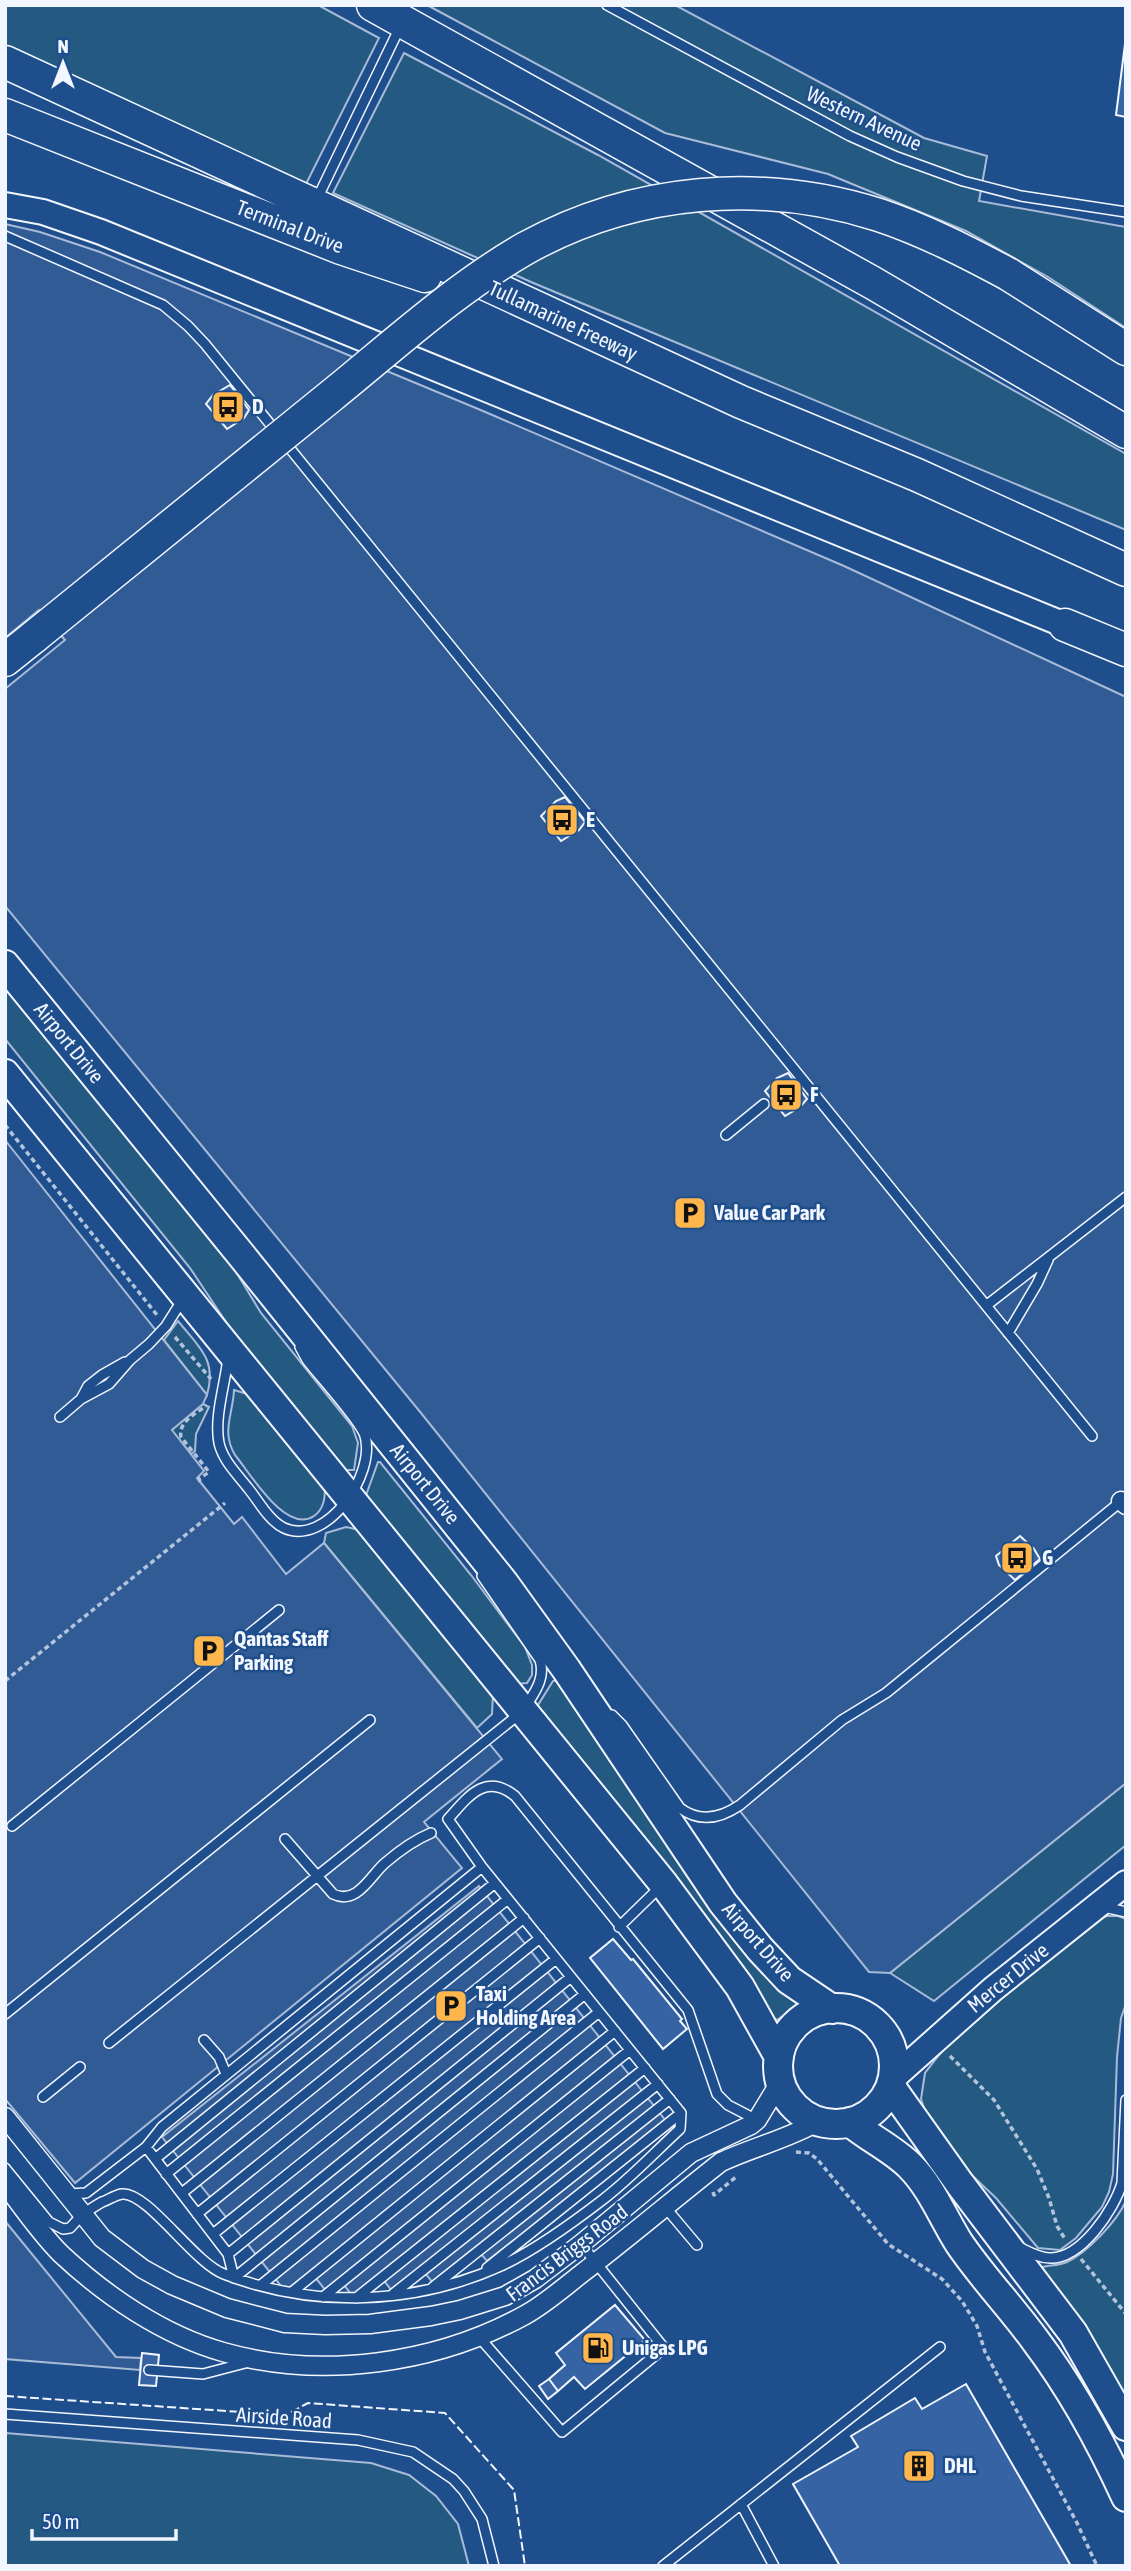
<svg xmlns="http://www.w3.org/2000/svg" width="1131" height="2571" viewBox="0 0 1131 2571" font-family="'Asap Condensed',sans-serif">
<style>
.green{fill:#245a82;stroke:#a8bbd7;stroke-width:2}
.parking{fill:#305b95;stroke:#a8bbd7;stroke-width:2}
.building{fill:#3563a3;stroke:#f2f6ff;stroke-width:2}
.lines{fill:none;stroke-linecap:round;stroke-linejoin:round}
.lane-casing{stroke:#f2f6ff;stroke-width:12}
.street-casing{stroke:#f2f6ff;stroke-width:21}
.secondary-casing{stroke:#f2f6ff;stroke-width:28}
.primary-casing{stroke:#f2f6ff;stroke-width:32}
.highway-casing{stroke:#f2f6ff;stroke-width:35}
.path{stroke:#b3c4dc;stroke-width:3.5;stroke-dasharray:5 3.5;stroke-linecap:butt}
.lane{stroke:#1f4e8c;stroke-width:9}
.street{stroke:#1f4e8c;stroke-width:18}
.secondary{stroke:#1f4e8c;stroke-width:24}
.primary{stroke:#1f4e8c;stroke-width:28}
.highway{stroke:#1f4e8c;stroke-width:32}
.highway-bridge-casing{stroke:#f2f6ff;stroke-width:35;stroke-linecap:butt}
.highway-bridge{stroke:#1f4e8c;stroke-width:32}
.fence{stroke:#f2f6ff;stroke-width:2;stroke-dasharray:9 3.5;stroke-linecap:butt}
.labels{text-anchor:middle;stroke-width:5;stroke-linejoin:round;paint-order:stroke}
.street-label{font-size:21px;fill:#f2f6ff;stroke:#1f4e8c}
.poi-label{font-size:21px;font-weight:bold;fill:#f2f6ff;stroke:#1f4e8c;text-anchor:start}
</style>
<rect width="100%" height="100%" fill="#1f4e8c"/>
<path class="green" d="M5,5h313l61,33 -73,146 -301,-137z
M427,5h248l249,133 63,18 -8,45 147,26v101l-78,-51 -82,-46 -138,-57 -163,-41z
M404,53l194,102 528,299v76l-595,-248 -198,-89z
M5,983l228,284 28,46 91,113 6,17 -4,27h-12l-106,-133 -46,-69 -185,-229z
M178,1321c22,27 39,39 29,74l-43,-55z
M234,1390l20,6 71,91c0,11 -1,22 -11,29 -28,19 -64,-43 -79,-61 -14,-23 -2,-41 -1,-65z
M203,1404l6,3 -13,27 -1,17 -4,3 -20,-24z
M378,1462h2l91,113 54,72 7,18v10l-5,8 -12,1 -150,-186z
M346,1527l14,3 133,164 -1,20 -15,14 -153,-185 2,-10z
M557,1680l240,322 1,3 -21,15 -4,-2 -234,-307 -1,-6 15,-24z
M1126,1783v62l-192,156 -44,-28z
M1107,1916h11l8,3v85l-5,14 -4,39 -4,117 -4,18 -7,15 -26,31 -16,12 -22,-2 -42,-50 -34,-32 -37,-55 -4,-12 4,-26 28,-36 23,-21 125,-98z
M1126,2201v197l-15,-28 -72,-102c8,-3 19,-2 28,-6 20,-9 50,-41 59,-61z
M5,2433l366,30 38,12 27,21 22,28 11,42h-464z"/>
<path class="parking" d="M5,224l35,8 60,20 383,159 361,155 282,131v1086l-236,190 -21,-1 -448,-559 -416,-507v-217l60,-49 -26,-30 -34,28z
M5,1140l202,255 -4,9 -31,26 32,41 -7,7 37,46 8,-7 44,57 38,-31 178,216 -78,63 38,46 -387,315 -70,-84z
M479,1886l191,240 -150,119 -6,-5 -27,21 -6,-7 -44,34 -12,-15 -29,23 -15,-19 -27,21 -13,-17 -14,11 -13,-16 -25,20 -127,-159z
M5,2221l111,136 25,1 -1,12 -135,-11z"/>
<path class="building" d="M1125,44h1v73l-10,-2z
M230,385l19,25 -5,8 -17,11 -21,-25 7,-9z
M565,797l20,25 -6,8 -18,11 -20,-25 15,-15z
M788,1073l19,26 -7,8 -15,9 -20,-25 12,-13z
M1020,1536l14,13 6,10 -25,21 -16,-15 -3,-9z
M613,1939l18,21 2,-1 49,60 -2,2 7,8 -24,20 -73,-91z
M615,2305l30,35 -60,49 -11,-12 -16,14 -9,-12 16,-14 -9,-12z
M142,2353l17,2 -3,31 -17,-1z
M549,2379l9,12 -10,8 -9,-13z
M966,2384l105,182h-231l-47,-82 65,-37 -7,-11 64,-38 7,11z"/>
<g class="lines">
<defs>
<path id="lane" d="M607,5l243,131 47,21 66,24 58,15 105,16
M316,201l84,-174
M5,236l158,69 25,21 17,18 887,1092
M726,1135l38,-31
M987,1305l139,-108
M1008,1333l29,-49 11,-24
M228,1358c-3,27 -14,59 -9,85 4,18 19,32 29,45 10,12 21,33 36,40 42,19 92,-53 81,-92 -5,-16 -46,-60 -58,-76l-7,-13
M81,1399l28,-15 21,-24 19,-16 17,-18 17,-27
M60,1417l21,-18 7,-13 14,-11 23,-13
M612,1715l10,10 58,83c20,15 41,10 60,-3l102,-85 44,-27 238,-194
M12,1826l267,-216
M285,1839l48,55c24,12 38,-19 52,-31 14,-12 29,-23 46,-30
M1104,1907l22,5
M619,1927l41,-40
M5,2014l365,-294
M204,2040l15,17 7,17
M109,2043l414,-332c10,-17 23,-31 17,-51l-58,-84
M43,2097l37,-30
M146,2147l82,107 6,24
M155,2159l340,-276
M5,2168l44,54 14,7 7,-1c10,-12 18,-18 32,-26 6,-2 13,-7 20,-8 25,-3 72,69 102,80 90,35 192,31 279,-9 34,-16 68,-41 98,-64 28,-21 53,-48 79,-72l1,-16 -199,-246 -34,-48c20,-22 37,-47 67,-23l173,214 29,84 11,11 29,15
M166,2174l342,-275
M182,2193l342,-275
M69,2194l17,-1 60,-46 16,-20 320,-260
M665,2207l32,38
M197,2214l343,-276
M213,2234l343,-275
M1019,2247c10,5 20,11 31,11 31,1 64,-48 72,-75l4,-83
M228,2254l343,-277
M487,2268l194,-155
M234,2278l351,-284
M261,2285l338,-273
M433,2287l237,-188
M292,2292l323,-261
M393,2294l265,-210
M323,2297l307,-247
M356,2298l289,-230
M479,2337l83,95 102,-84 -83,-104
M149,2370l54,4 46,-12
M5,2414l353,26 55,12 40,27 11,12 18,28 12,47
M741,2504l33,62
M663,2566l277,-219"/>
<path id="street" d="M1121,1501l5,4
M5,2117l97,121 41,31 29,16 55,23 58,15 40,2 45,-1 61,-8 29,-6 45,-14 30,-17 46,-35 110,-91 60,-28 6,-5 23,-38
M5,2184c18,24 35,49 56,70 45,42 102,81 162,98 98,28 213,12 302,-37 20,-11 38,-27 56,-41 47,-36 93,-75 140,-112 32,-15 67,-23 98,-41"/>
<path id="secondary" d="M5,205l38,7 58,20 964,393
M893,2078l100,-89 133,-106"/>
<path id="primary" d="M5,965l241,296 258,322 62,86 157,234 37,46 29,31 43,29
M5,1074l658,809 77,104 39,70
M778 2066a58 58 0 1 1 116 0a58 58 0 1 1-116 0Z
M891,2087l69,97 113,149 53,93
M850,2122c19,16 43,27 60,44 22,22 33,52 49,77 23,34 52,64 76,97 37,49 66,102 91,157"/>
<path id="highway" d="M373,5l500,278 253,149
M5,62l736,340 176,73 209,95
M5,115l336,133 84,28
M1008,274l118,75
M1065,625l61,25
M5,660l30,-24"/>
</defs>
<use href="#lane" class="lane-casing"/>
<use href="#street" class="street-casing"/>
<use href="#secondary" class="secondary-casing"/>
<use href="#primary" class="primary-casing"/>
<use href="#highway" class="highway-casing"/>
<path class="path" d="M5,1125l152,190
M175,1337l36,42
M200,1482l-1,-3 10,-7 -28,-35c-3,-15 14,-23 25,-31
M5,1681l220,-178
M950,2056l44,44 43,69 12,29 8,28 8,13
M796,2152l13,1 8,6 71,85 54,35 20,22 15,25 8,26 92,171 20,43
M713,2192l1,3 22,-18
M1081,2259l45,55"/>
<use href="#lane" class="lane"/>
<use href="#street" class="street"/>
<use href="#secondary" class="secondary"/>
<use href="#primary" class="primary"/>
<use href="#highway" class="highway"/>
<defs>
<path id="highway-bridge" d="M35,636c98,-80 197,-160 296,-240 63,-51 125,-108 195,-148 109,-60 236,-70 353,-33 45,15 88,37 129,59"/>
</defs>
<use href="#highway-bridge" class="highway-bridge-casing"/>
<use href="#highway-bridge" class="highway-bridge"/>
<path class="fence" d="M5,2396l281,19 22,-12 137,10 69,77 11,76"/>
</g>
<defs>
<symbol id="bus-square" viewBox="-11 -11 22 22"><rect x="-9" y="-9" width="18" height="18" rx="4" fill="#ffb74d" stroke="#1f4e8c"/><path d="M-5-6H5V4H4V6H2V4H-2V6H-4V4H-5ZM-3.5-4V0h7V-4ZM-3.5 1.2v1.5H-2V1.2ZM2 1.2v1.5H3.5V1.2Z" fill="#111"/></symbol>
<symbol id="parking-square" viewBox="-11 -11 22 22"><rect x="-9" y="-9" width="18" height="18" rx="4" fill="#ffb74d" stroke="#1f4e8c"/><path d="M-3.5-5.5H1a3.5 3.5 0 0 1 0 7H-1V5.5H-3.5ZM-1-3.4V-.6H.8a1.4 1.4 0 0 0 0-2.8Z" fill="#111"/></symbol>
<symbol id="fuel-square" viewBox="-11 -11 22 22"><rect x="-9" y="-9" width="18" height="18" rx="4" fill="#ffb74d" stroke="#1f4e8c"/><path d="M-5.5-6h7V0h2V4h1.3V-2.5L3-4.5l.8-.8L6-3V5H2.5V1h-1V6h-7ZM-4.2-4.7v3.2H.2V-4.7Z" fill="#111"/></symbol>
<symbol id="building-square" viewBox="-11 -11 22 22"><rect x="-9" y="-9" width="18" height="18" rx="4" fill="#ffb74d" stroke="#1f4e8c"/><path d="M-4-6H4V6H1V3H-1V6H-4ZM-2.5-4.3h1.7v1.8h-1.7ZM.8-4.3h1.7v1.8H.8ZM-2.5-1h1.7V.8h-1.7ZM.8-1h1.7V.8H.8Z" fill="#111"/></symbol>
</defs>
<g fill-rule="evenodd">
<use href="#bus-square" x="209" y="388" width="38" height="38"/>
<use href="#bus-square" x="543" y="801" width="38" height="38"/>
<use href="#bus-square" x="767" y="1076" width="38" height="38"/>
<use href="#parking-square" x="671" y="1194" width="38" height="38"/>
<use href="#bus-square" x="998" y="1539" width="38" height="38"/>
<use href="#parking-square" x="190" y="1632" width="38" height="38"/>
<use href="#parking-square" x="432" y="1987" width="38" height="38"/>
<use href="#fuel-square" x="579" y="2329" width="38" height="38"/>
<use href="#building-square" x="900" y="2447" width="38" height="38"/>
</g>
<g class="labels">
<g class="street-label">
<text transform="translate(864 119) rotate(25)" y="7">Western Avenue</text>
<text transform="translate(290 227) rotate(21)" y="7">Terminal Drive</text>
<text transform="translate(563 321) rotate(25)" y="7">Tullamarine Freeway</text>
<text transform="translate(69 1043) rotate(51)" y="7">Airport Drive</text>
<text transform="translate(425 1484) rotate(51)" y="7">Airport Drive</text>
<text transform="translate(758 1942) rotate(49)" y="7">Airport Drive</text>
<text transform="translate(1008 1978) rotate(-39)" y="7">Mercer Drive</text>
<text transform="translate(567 2253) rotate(-37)" y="7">Francis Briggs Road</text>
<text transform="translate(284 2418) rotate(4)" y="7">Airside Road</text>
</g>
<g class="poi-label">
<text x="252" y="414">D</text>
<text x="586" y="827">E</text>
<text x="810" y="1102">F</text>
<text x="714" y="1220">Value Car Park</text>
<text x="1042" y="1565">G</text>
<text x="234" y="1646">Qantas Staff<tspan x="234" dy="24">Parking</tspan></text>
<text x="476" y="2001">Taxi<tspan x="476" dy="24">Holding Area</tspan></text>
<text x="622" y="2355">Unigas LPG</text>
<text x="944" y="2473">DHL</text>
</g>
</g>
<rect width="1131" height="2571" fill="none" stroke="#f2f6ff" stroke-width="14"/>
<g transform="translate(63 63)" stroke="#1f4e8c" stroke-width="5" paint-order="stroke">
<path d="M0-5L12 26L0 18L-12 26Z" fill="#f2f6ff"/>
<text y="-10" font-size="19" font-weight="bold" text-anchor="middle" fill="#f2f6ff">N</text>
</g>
<path d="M32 2529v10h144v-10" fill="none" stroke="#f2f6ff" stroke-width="3.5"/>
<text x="42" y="2529" font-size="21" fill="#f2f6ff" stroke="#1f4e8c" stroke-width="5" paint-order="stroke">50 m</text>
</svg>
